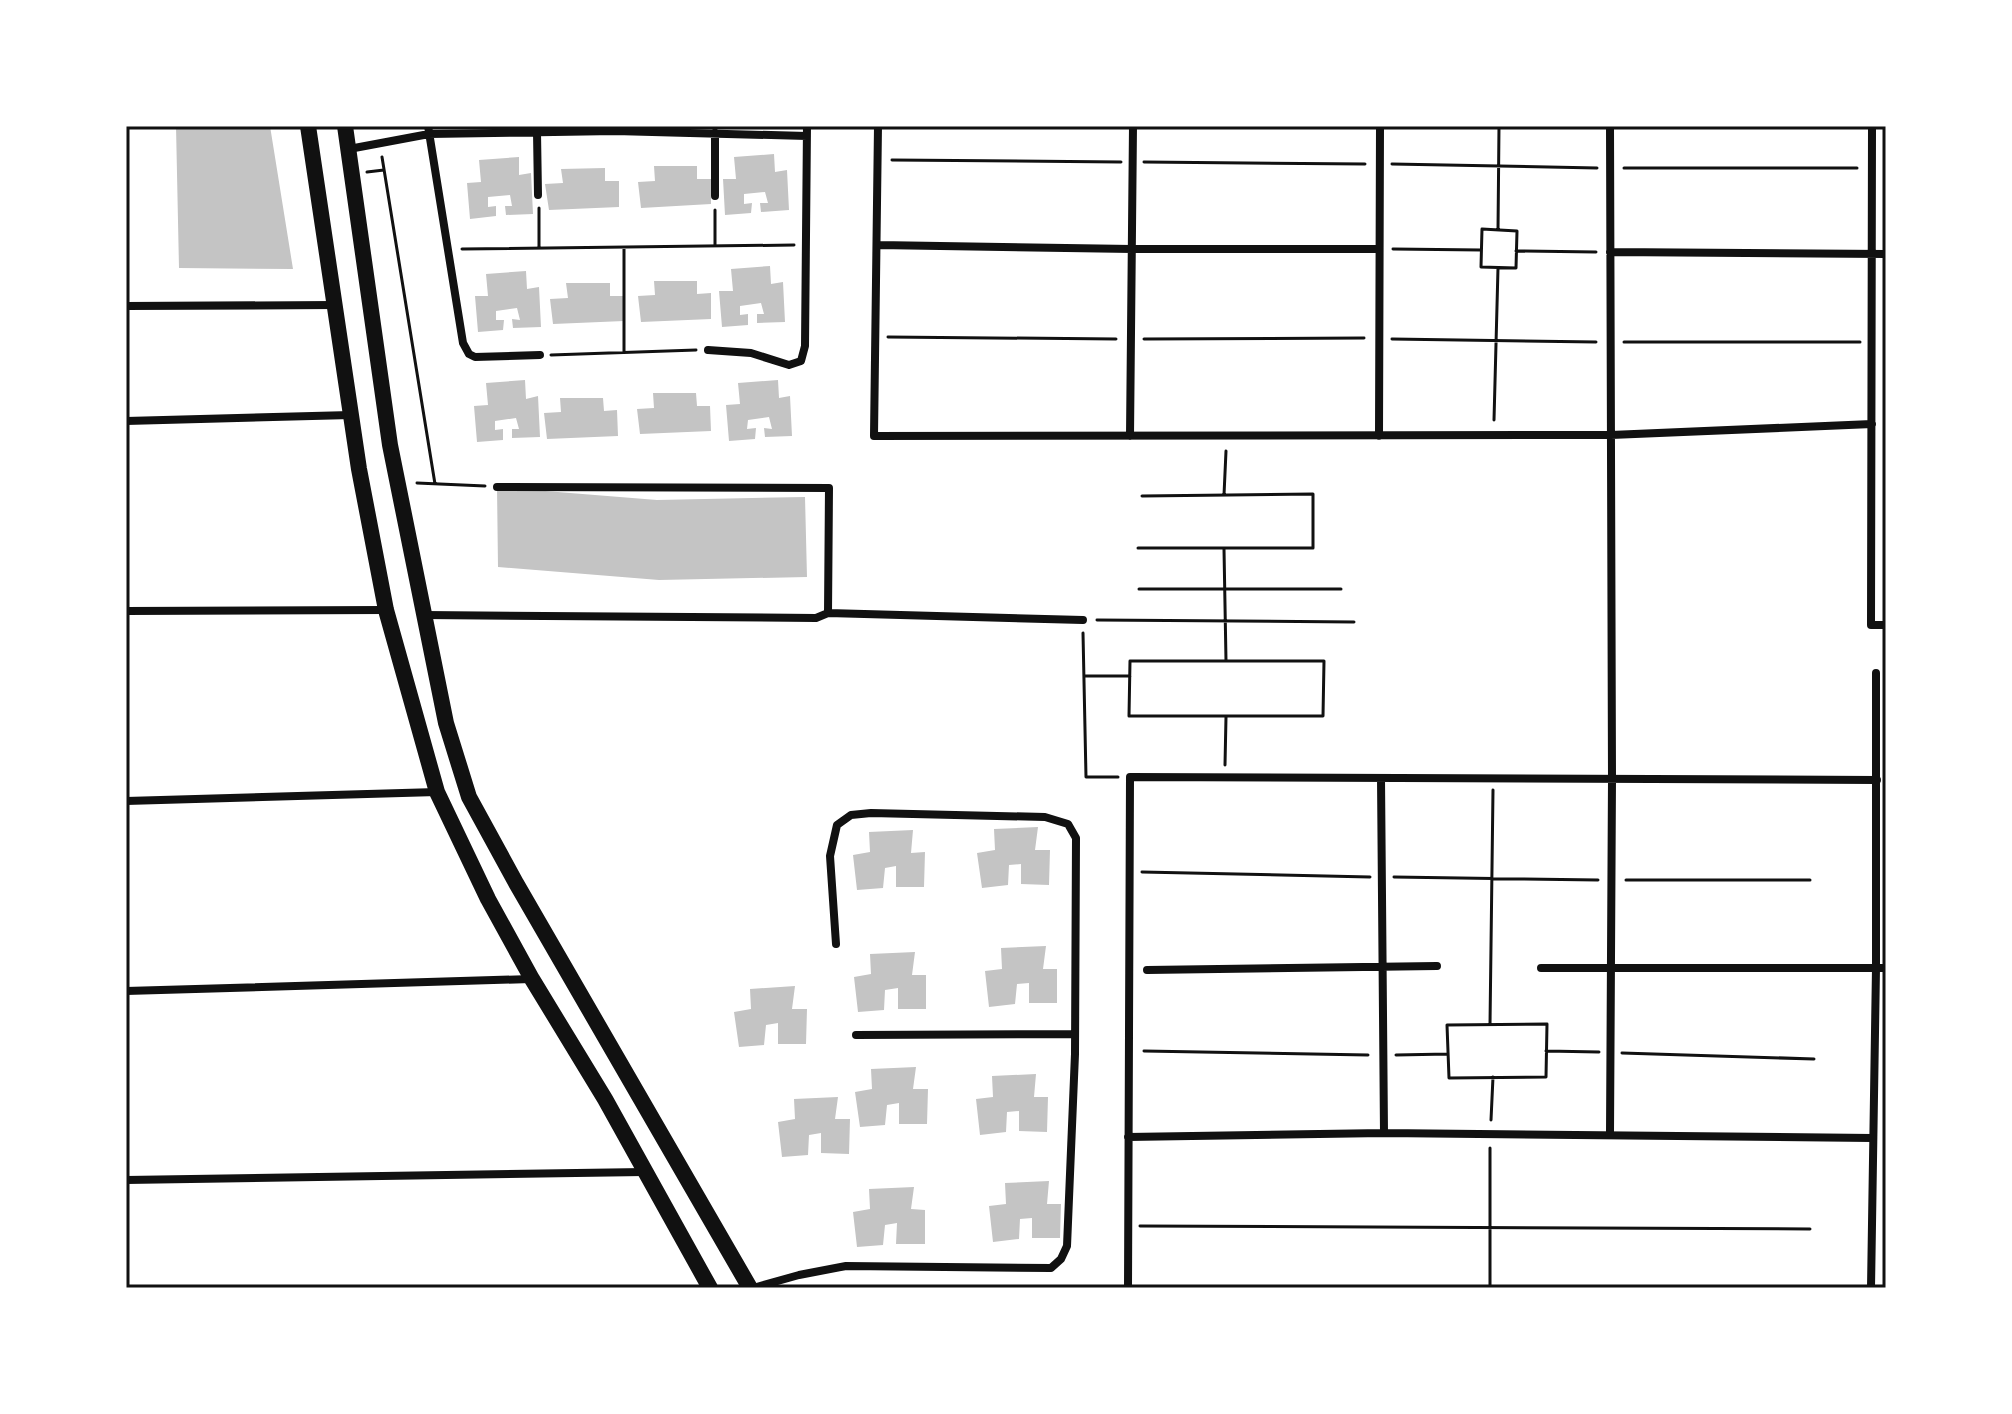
<svg xmlns="http://www.w3.org/2000/svg" width="2012" height="1414" viewBox="0 0 2012 1414" font-family="'PT Sans',sans-serif">
<style>
.building{fill:#c4c4c4}
.lines{fill:none;stroke-linecap:round;stroke-linejoin:round}
.path{stroke:#111;stroke-width:3}
.minor{stroke:#111;stroke-width:8}
.primary{stroke:#111;stroke-width:16}
.neatline{fill:none;stroke:#111;stroke-width:3}
</style>
<rect width="100%" height="100%" fill="#fff"/>
<path class="building" d="M176,126h94l23,143 -114,-1z
M774,154l1,18 12,-2 2,40 -28,2 -1,-9h8l-3,-11 -21,2v10l8,-1 -1,10 -26,2 -2,-36h13l-2,-22z
M519,157v18l12,-2 2,41 -27,1 -1,-9h7l-2,-11 -22,2v10l8,-1v10l-26,3 -3,-36 14,-1 -2,-22z
M654,166h43v13h14v25l-70,4 -3,-26 17,-1z
M605,168v13h14v26l-70,3 -4,-26 18,-1 -2,-14z
M770,266l1,18 12,-2 2,40 -28,1v-9h7l-3,-11 -21,3v9l8,-1v11l-26,2 -3,-36h14l-2,-22z
M526,271l1,18 12,-2 2,40 -28,1 -1,-9 8,1 -3,-12 -21,3v9h8l-1,10 -25,2 -3,-36h13l-2,-22z
M654,281h43v13l14,-1v26l-70,3 -3,-26 17,-1z
M566,283h44v13h14v25l-71,3 -3,-25 18,-1z
M525,380l1,19 12,-3 2,41 -28,1v-9h7l-3,-11 -21,3v9l8,-1v11l-26,2 -3,-36 14,-1 -2,-22z
M778,380l1,18 11,-2 2,40 -27,1 -1,-9 8,1 -3,-12 -21,3 -1,9 9,-1 -1,11 -26,2 -3,-36 14,-1 -2,-21z
M653,393h43l1,13h13l1,25 -71,3 -3,-25 17,-1z
M560,398h43l1,13 13,-1 1,26 -71,3 -3,-26 17,-1z
M497,487l160,13 148,-3 2,80 -148,3 -161,-13z
M1038,827l-3,23h15l-1,35 -28,-1v-20l-12,1 -1,20 -26,3 -5,-35 18,-3 -1,-21z
M913,830l-2,23 14,-1 -1,35h-28v-21l-11,2 -2,20 -26,2 -4,-35 17,-3 -1,-20z
M1046,946l-3,23h14v34h-28v-20l-12,1 -2,20 -26,3 -4,-36 17,-2 -1,-21z
M915,952l-3,23h14v34h-28v-21l-13,2 -1,20 -26,2 -4,-35 17,-3 -1,-20z
M795,986l-3,23h15l-1,35h-28v-21l-12,2 -2,20 -25,2 -5,-35 17,-3 -1,-20z
M916,1067l-3,22h15l-1,35h-28v-21l-12,2 -2,20 -25,2 -5,-35 17,-3 -1,-20z
M1036,1074l-2,23h14l-1,35 -28,-1v-20l-12,1 -1,20 -26,3 -4,-36 17,-2 -1,-21z
M838,1097l-3,22h15l-1,35 -28,-1v-20l-12,2 -1,20 -26,2 -4,-35 17,-3 -1,-20z
M1049,1181l-2,23h14l-1,34h-28v-20l-12,1 -1,20 -26,3 -4,-36 17,-2 -1,-21z
M914,1187l-3,22 14,1v34h-29l1,-21 -12,2 -2,20 -26,2 -4,-35 17,-3 -1,-20z"/>
<g class="lines">
<path class="path" d="M382,157l53,327
M892,160l229,2
M1144,162l221,2
M1392,164l205,4
M1624,168h233
M367,172l17,-2
M539,208v40
M1482,229l35,2 -1,37 -35,-1z
M1498,230l1,-104
M715,246v-36
M462,249l332,-4
M1393,249l88,1
M1516,251l80,1
M888,337l228,2
M1144,339l220,-1
M1392,339l204,3
M1624,342h236
M624,352v-104
M551,355l145,-5
M1494,420l4,-152
M417,483l68,3
M1224,495l2,-44
M1138,548h175v-54l-171,2
M1224,549l2,112
M1139,589h202
M1097,620l257,2
M1083,633l3,144h32
M1130,661h194l-1,55h-194z
M1085,676h45
M1225,765l1,-48
M1142,872l228,5
M1394,877l204,3
M1626,880h184
M1547,1024l-1,53 -97,1 -2,-53z
M1490,1025l3,-235
M1144,1051l224,4
M1546,1051l53,1
M1622,1053l192,6
M1396,1055l52,-1
M1491,1120l2,-43
M1490,1148v140
M1140,1226l670,3"/>
<path class="minor" d="M428,126l35,217 6,11 6,3 65,-2
M878,126l-4,310 737,-1 261,-11
M1872,126l-1,499h15
M537,132l1,63
M715,133v63
M349,149l80,-15 186,-3 192,5
M878,245l254,4h246
M1610,252l276,2
M126,306l208,-1
M708,350l43,3 38,12 12,-4 4,-15 2,-220
M126,421l225,-6
M1130,436l3,-310
M1379,436l1,-310
M126,611l259,-1
M828,613l255,7
M424,615l392,3 12,-5 1,-125 -332,-1
M1381,778l3,355
M126,801l311,-9
M1541,968h345
M1147,970l290,-4
M126,991l405,-12
M856,1035l219,-1
M1610,1134l2,-355 -2,-653
M1128,1137l256,-4 488,5
M126,1180l518,-8
M753,1288l46,-13 47,-9 205,2 10,-9 6,-13 8,-192 1,-216 -8,-14 -23,-7 -174,-4 -20,2 -14,10 -7,31 6,88
M1128,1288l2,-511 747,3
M1871,1288l5,-320v-295"/>
<path class="primary" d="M308,126l51,343 27,141 51,182 51,107 44,80 73,120 105,189
M345,126l45,319 56,278 23,74 47,86 234,405"/>
</g>
<rect width="2012" height="1414" fill="none" stroke="#ffffff" stroke-width="256"/>
<rect x="128" y="128" width="1756" height="1158" class="neatline"/>
</svg>
